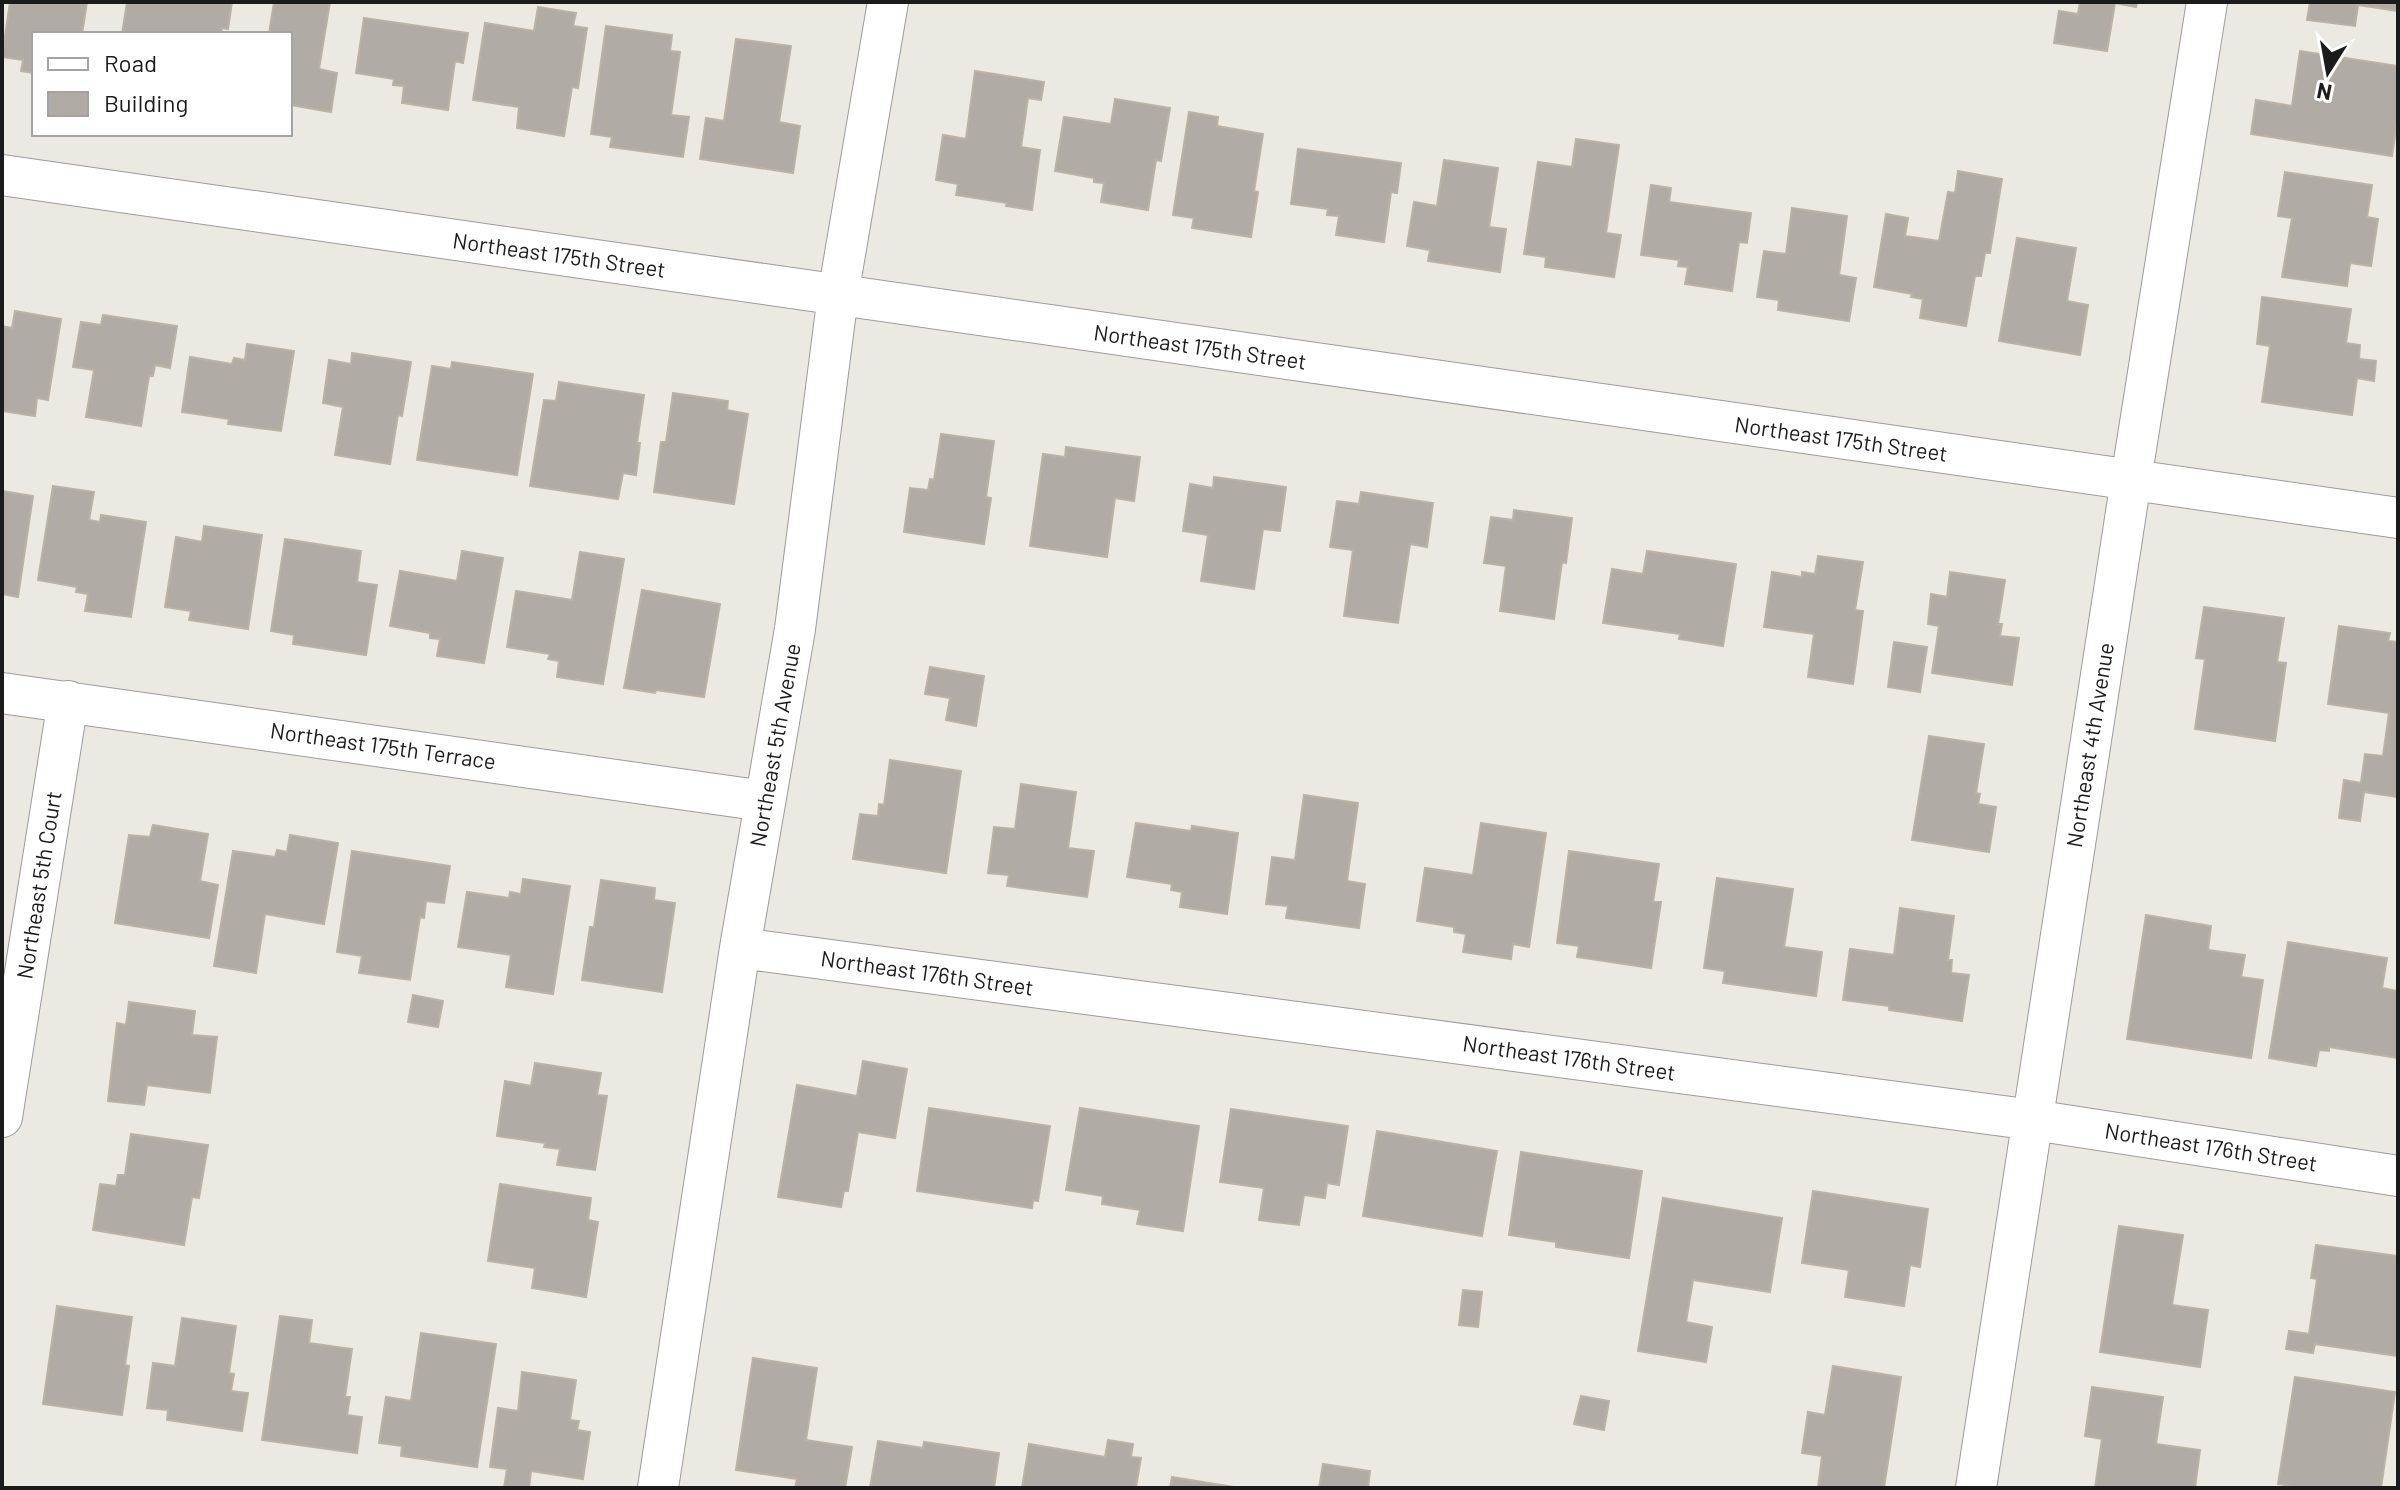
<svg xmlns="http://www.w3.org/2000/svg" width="2400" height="1490" viewBox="0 0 2400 1490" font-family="Barlow,sans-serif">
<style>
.building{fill:#b0aba4;stroke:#bbb2a5;stroke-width:2}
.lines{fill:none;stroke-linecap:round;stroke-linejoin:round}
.street-casing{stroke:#9c9c9c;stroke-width:42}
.street{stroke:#fff;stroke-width:40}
.labels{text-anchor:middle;stroke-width:6;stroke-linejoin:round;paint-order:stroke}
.street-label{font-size:22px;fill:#1b1b1b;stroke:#fff}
</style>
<rect width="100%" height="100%" fill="#ebe9e1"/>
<path class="building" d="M10,2h77l-5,32h-48v39l-13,-2 2,-11 -21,-3z
M127,2h105l-4,27 -6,-1 -1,6h-99z
M274,2h56l-11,67 18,4 -6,39 -41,-7v-71h-21z
M2080,2h57l-1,5 -21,-4 -8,48 -53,-8 5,-32 19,3z
M2310,2h88v9l-40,-6 -3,21 -48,-6z
M538,7l38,6 -3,13 14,2 -9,60 -6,-1 -8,49 -47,-8 2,-21 -46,-7 12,-77 49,8z
M364,18l104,15 -5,30 -8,-2 -7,49 -46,-7 2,-17 -11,-1 1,-6 -38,-6z
M606,26l66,9 -2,16 10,1 -9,63 18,2 -6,40 -73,-10 2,-10 -21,-3z
M736,39l55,7 -12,76 21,4 -7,47 -93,-14 6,-41 18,3z
M2300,51l98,15v49l-6,41 -141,-22 5,-34 36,6z
M975,71l69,11 -3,18 -13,-2 -7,49 19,3 -8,60 -26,-4 1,-3 -51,-8 2,-11 -22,-4 7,-45 23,4z
M1115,99l55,9 -9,53 -5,-1 -8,50 -47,-8 3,-19 -10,-1v-4l-39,-7 9,-54 47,7z
M1189,112l29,5 -1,9 46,8 -9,57 4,1 -7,45 -59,-9 2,-10 -21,-3z
M1576,139l43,6 -13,88 15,2 -7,42 -69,-10 1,-10 -22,-3 14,-92 34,5z
M1298,149l103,14 -4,30 -6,-1 -7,50 -48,-7 3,-19 -12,-1 1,-6 -37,-5z
M1444,160l54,8 -9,59 17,2 -6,43 -72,-11 2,-11 -23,-4 7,-44 23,4z
M1958,171l44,8 -12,74h-5l-4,23h-6l-9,50 -46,-8 3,-19 -12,-2 1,-3 -38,-7 12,-73 22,4 -3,18 34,5 9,-49 7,1z
M2285,172l87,13 -5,32 11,2 -7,47 -21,-3 -3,23 -65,-9 10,-59 -14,-2z
M1651,185l20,3 -2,14 82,11 -4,30 -8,-1 -7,49 -47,-7 3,-17 -10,-1 1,-6 -38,-5z
M1792,208l55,8 -8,59 17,3 -7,43 -71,-11 1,-10 -22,-3 7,-46 22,3z
M2017,238l59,10 -9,53 21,4 -8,50 -81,-14z
M2262,297l89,12 -5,34 14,2 -1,14 17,2 -2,20 -17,-3 -5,37 -90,-13 8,-56 -13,-2z
M15,311l46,8 -13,81 -11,-2 -2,18 -33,-5v-85l10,2z
M103,315l74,11 -7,42 -15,-3 -2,11h-4l-8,50 -55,-9 8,-47 -21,-3 8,-45 20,3z
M247,344l47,7 -13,80 -53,-7 1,-5 -47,-7 8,-55 42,7 2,-6 11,2z
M352,353l59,9 -9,54 -4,-1 -8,49 -55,-9 8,-48 -20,-4 6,-43 22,4z
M452,362l81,12 -16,101 -100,-15 15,-94 19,3z
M559,382l85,13 -7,48h3l-4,32 -13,-2 -5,26 -88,-13 14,-86 12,1z
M673,393l55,8 -1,9 21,4 -14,90 -80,-12 7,-50h5z
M941,434l53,7 -8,56 5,1 -7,46 -80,-12 6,-44 18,2 2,-11 4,1z
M1066,447l74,10 -6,44 -19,-3 -8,59 -77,-11 13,-92 22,3z
M1214,477l72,10 -6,44 -17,-2 -9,60 -53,-8 7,-46 -25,-4 7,-47 23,4z
M53,486l41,6 -5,28 11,2 1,-7 45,7 -15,95 -46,-6 3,-17 -12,-2 1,-5 -39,-7z
M2,491l31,5 -15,101 -16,-3z
M1361,492l72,11 -6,44 -17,-3 -12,79 -54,-7 9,-66 -23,-3 7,-46 22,3z
M1514,510l58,8 -6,45 -4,-1 -8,57 -54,-8 6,-45 -22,-3 7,-46 22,3z
M204,526l58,9 -14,94 -59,-9 2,-9 -26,-4 11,-70 26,5z
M285,539l76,12 -4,31 20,3 -11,70 -73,-11 1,-9 -23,-4z
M462,551l41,7 -19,105 -47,-7 3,-17 -10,-1v-5l-40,-7 10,-55 57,10z
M1647,551l89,13 -13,82 -44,-7 1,-5 -77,-11 9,-54 31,5z
M580,552l44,7 -21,125 -46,-7 2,-16 -11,-2 2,-5 -43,-7 9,-56 56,9z
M1818,556l45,6 -8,48 8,1 -10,73 -45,-7 6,-43 -50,-7 8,-55 30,5v-5l13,2z
M1950,572l55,8 -7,44h4l-2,12 19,2 -7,47 -80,-12 7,-47 -11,-2 3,-30 16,3z
M642,590l78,14 -16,93 -48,-7 -1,3 -31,-5z
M2204,607l80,11 -7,44 9,1 -11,78 -80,-12 10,-70 -9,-1z
M2339,626l51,7 -2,8 10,1v155l-34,-5 -4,29 -21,-3 5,-38 17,3 4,-29 18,2 6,-43 -61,-9z
M1894,642l33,5 -7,45 -32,-5z
M930,667l54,9 -8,50 -30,-6 4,-22 -25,-4z
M1929,736l55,8 -8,49 4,1 -2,10 18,3 -7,45 -77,-12z
M890,760l71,11 -15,102 -93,-14 7,-45 18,2 1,-12 5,1z
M1021,784l55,8 -8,56 26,3 -7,46 -80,-11 2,-11 -21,-2 6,-46 21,2z
M1304,795l54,8 -11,78 18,3 -6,44 -73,-10 2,-12 -22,-2 6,-47 23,3z
M1136,823l55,8 1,-5 46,7 -11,81 -47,-7 2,-15 -11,-2 1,-6 -45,-7z
M1481,823l65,10 -17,114 -16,-3 -2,15 -48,-7 3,-18 -12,-2v-5l-37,-6 8,-53 48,7z
M153,825l55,9 -8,47 18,4 -9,53 -94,-15 14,-88 21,2z
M290,835l48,8 -14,81 -59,-10 -9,59 -42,-7 19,-115 42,6 2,-7 10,2z
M352,851l98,15 -6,37 -18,-2 -2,17 -4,-1 -10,63 -51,-7 3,-17 -25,-4z
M1569,851l90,13 -6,38h8l-10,66 -74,-11 2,-11 -22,-3z
M1717,878l76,11 -9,58 38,5 -6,44 -93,-13 2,-12 -21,-3z
M523,879l47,7 -17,108 -47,-7 5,-32 -53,-8 9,-55 42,6 1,-6 11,2z
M601,880l54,8 -1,12 21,3 -13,89 -80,-12 8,-53h4z
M1900,908l54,8 -6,44h4l-1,13 18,2 -7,46 -73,-11v-4l-46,-6 7,-51 44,6z
M2146,915l65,11 -3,24 37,5 -4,22 22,3 -12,78 -124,-19z
M2288,942l99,16 -5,30 16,3v67l-69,-11v4l-10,-1 -3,16 -47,-8z
M413,995l30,6 -5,26 -30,-5z
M129,1002l66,9 -3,24 25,2 -7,56 -63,-8 -3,20 -36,-4 9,-78 9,2z
M863,1061l44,8 -12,69 -37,-6 -10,59h-4l-3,16 -63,-10 19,-112 60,11z
M535,1063l66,10 -4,22 10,1 -12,74 -38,-5 3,-16 -16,-2 1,-4 -48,-7 8,-55 26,5z
M929,1108l121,18 -12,75 -5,-1 -1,8 -115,-17z
M1080,1108l119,18 -16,105 -46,-7 3,-14 -38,-6 1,-8 -37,-6z
M1231,1109l117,17 -9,59 -12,-2 -2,15 -21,-3 -5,30 -40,-5 5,-32 -44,-6z
M1377,1131l120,20 -15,85 -119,-20z
M131,1134l77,11 -9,53 -7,-1 -8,48 -91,-15 7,-46 16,2 2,-11h7z
M1521,1152l121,19 -13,87 -73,-11v-5l-47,-7z
M500,1184l91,14 -3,22 10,2 -12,75 -54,-9 3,-20 -47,-7z
M1813,1191l115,18 -8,58 -10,-2 -6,41 -59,-9 4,-27 -47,-7z
M1663,1198l119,20 -12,74 -77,-12 -7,42 26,5 -6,35 -68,-11z
M2119,1226l64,9 -11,70 36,5 -8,57 -100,-15z
M2316,1245l82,11v100l-83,-12 -2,9 -27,-4 3,-18 20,3 8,-55 -6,-1z
M1463,1290l19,2 -4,35 -19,-2z
M57,1306l75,11 -7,48 4,1 -7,49 -79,-11z
M280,1316l32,4 -3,23 43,6 -7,48h5l-3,18 15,2 -5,36 -95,-13z
M182,1318l54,8 -7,47 5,1 -3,17 17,2 -6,38 -75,-11 1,-10 -21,-2 6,-45 22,3z
M421,1333l75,11 -19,123 -76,-11 1,-10 -23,-3 7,-46 25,4z
M753,1358l64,10 -11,72 46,7 -7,41h-50l2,-9 -61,-9z
M1833,1366l68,11 -17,111h-66l4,-32 -20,-3 6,-41 17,3z
M522,1372l54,8 -6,40 9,1 -2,9 13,2 -7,47 -52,-8 -2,17h-25l3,-19 -17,-2 8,-59 20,3z
M2295,1377l100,15 -14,96h-77l-26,-4z
M2092,1387l71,10 -7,47 44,6 -5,38h-100l7,-49 -17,-3z
M1581,1396l28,5 -5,29 -30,-6z
M1108,1440l25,4 -2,13 10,1 -5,29 -114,1 7,-44 76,13z
M878,1441l45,7 1,-6 75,11 -5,35h-124z
M1323,1464l47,7 -2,17h-49z
M1172,1477l68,11h-70z"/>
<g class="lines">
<defs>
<path id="street" d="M2,175l2396,343
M2,693l762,108
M740,948l1293,172 365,56
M2,1117l66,-416
M658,1488l82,-540 55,-319 43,-334 50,-293
M1976,1488l155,-1008 76,-478"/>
</defs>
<use href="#street" class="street-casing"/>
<use href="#street" class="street"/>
</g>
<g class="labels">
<g class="street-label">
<text transform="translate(559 255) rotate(8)" y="8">Northeast 175th Street</text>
<text transform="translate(1200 347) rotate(8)" y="8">Northeast 175th Street</text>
<text transform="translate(1841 439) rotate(8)" y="8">Northeast 175th Street</text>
<text transform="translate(775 745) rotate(-80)" y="8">Northeast 5th Avenue</text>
<text transform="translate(2090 745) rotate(-81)" y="8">Northeast 4th Avenue</text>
<text transform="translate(383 746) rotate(8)" y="8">Northeast 175th Terrace</text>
<text transform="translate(39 885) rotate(-81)" y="8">Northeast 5th Court</text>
<text transform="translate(927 973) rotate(8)" y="8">Northeast 176th Street</text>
<text transform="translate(1569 1058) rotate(8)" y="8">Northeast 176th Street</text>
<text transform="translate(2211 1147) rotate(9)" y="8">Northeast 176th Street</text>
</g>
</g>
<rect width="2400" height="1490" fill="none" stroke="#1b1b1b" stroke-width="8"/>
<rect x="32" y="32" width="260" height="104" fill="#ffffff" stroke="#a4a4a4" stroke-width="2"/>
<rect x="48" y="58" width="40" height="12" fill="#ffffff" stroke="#a4a4a4" stroke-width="2"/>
<text x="104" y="72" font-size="24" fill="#1b1b1b">Road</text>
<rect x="48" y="92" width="40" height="24" fill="#b0aba4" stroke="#a4a4a4" stroke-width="2"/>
<text x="104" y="112" font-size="24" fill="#1b1b1b">Building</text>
<g transform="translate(2328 72) rotate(191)" stroke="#ffffff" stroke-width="6" paint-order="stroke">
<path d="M0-6L14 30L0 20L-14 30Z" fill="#1b1b1b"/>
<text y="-12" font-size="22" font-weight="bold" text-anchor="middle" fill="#1b1b1b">N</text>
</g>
</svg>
